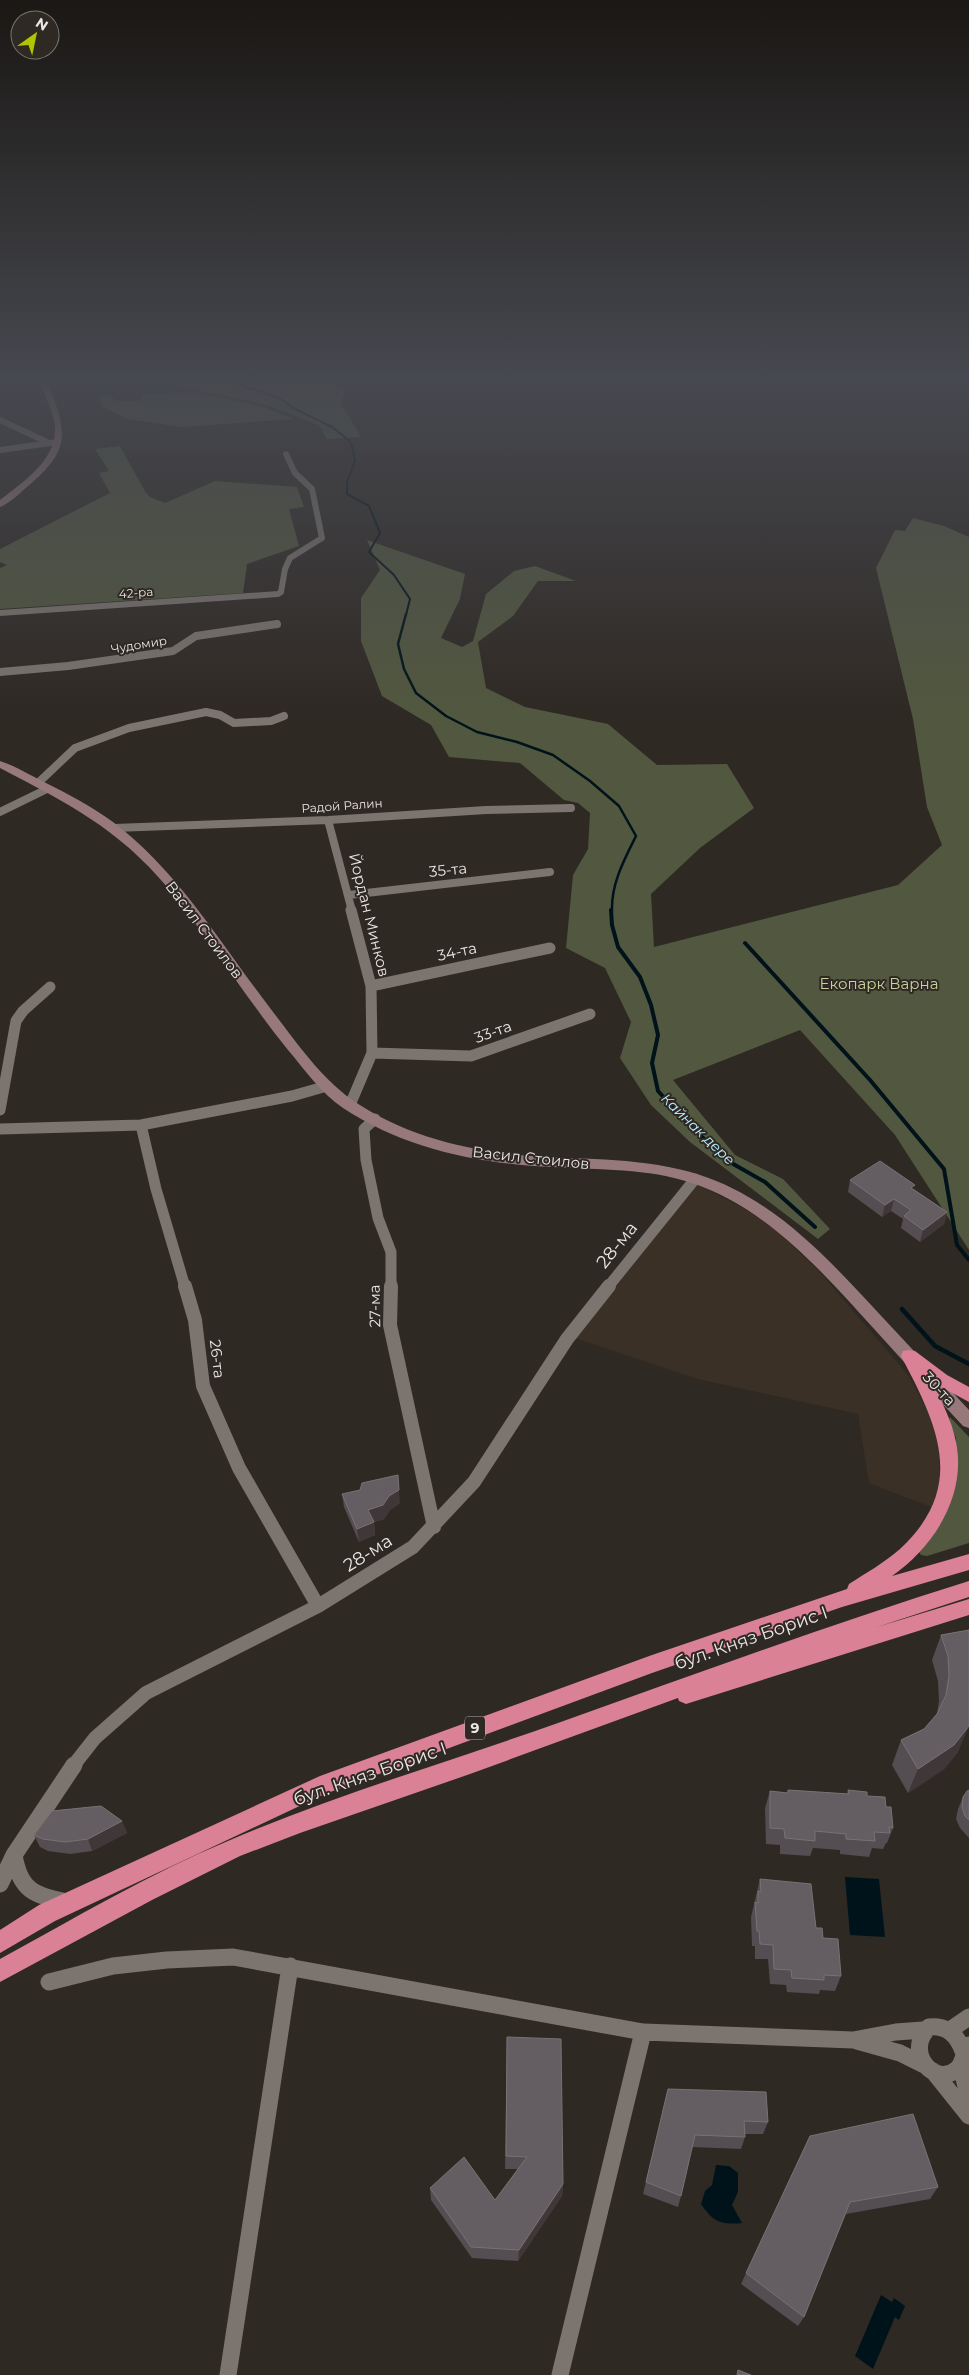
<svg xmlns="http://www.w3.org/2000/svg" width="969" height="2375" viewBox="0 0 969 2375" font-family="Montserrat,sans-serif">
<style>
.built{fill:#3a3026}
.green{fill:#52573f}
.water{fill:#00131a}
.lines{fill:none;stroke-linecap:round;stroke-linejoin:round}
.stream-far3{stroke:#00131a;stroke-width:2}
.stream-far2{stroke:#00131a;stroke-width:2.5}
.stream-far1{stroke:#00131a;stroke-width:4}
.stream{stroke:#00131a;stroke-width:4.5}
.street-far4{stroke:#7c756f;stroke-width:6}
.street-far3{stroke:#7c756f;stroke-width:8}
.street-far2{stroke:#7c756f;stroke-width:11}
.street-far1{stroke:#7c756f;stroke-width:14}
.street{stroke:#7c756f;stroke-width:17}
.secondary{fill:#98797b;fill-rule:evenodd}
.highway{fill:#da8196;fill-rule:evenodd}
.wall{fill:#544d51}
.shaded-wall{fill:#3f3738}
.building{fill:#645d61;stroke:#797275}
.labels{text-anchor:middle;stroke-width:4;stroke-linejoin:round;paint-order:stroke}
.far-street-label{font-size:12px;fill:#eae6e3;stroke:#2f2924}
.far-water-label{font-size:14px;font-style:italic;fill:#baeeff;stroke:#2f2924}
.shield{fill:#2f2924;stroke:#b2adaa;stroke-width:1}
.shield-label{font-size:14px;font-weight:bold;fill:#eae6e3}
.street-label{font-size:15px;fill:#eae6e3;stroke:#2f2924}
.park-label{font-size:15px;fill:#c7d29c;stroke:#2f2924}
.near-street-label{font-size:18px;fill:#eae6e3;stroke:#2f2924}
</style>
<rect width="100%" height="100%" fill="#2f2924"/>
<path class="built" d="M697,1184l48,25 30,20 43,41 91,106 19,36 8,19 3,22 1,37 -6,18 -65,-25 -11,-69 -160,-35 -123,-41z"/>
<path class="green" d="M183,382h143l20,7 -5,14 20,34 -34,2 -8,-14 -55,-21 -84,-17z
M198,393l66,14 30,12 -112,8 -55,-8 -25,-13 -2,-9 12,-1 3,5h25l2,-7z
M120,446l26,47 4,4 15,6 50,-22 82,6 7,20 -15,2 10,37 -52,18 -4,29 -243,16v-41l7,-3 -7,-3v-13l110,-56 -11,-20 10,-2 -14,-22z
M913,518l31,8 25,11v713l-74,-115 -95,-105 -127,50 62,75 48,24 47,50 -12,10 -128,-97 -39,-37 -31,-47 11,-36 -26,-54 -39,-20 7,-73 15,-26 2,-36 -12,-10 -14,-3 -44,-37 -71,-6 -18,-32 -49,-29 -21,-55v-43l19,-28 -13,-30 98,34 -5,25 -19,39 21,9 11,-6 13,-47 28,-23 21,-5 41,15h-38l-25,35 -35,26 8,46 39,19 83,17 49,41 70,-1 27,44 -54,40 -49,46 3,53 244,-62 44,-40 -15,-38 -14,-88 -37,-151 19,-38 10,1z
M950,1417l19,20v106l-42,13 -6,-1 -2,-3 37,-93v-21l-7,-16z"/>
<path class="water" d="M845,1877l34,2 6,58 -35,-2z
M716,2165l13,1 9,7v19l-6,13 10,18c-21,2 -29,-1 -41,-19l4,-13 7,-6z
M881,2295l11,7 2,-4 11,8 -6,14 -4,-3 -22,52 -18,-13z"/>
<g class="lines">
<path class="stream-far3" d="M231,382l48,16 14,10 39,19 19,15 4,19 -8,21v12l22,12 11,27 -11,19 25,23 16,24 -4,16"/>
<path class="stream-far2" d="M406,614l-8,30 6,25 12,24 30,23 31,16 40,10 36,13 37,26 29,25 17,30c-12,24 -25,48 -24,75"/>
<path class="stream-far1" d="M611,910l1,15 6,22 22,30 11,28 7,30 -6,28 6,28 31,34 39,36 37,21 50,45
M745,943l125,137 74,89 13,76 12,15"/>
<path class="stream" d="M902,1309l33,37 34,18"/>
<path class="street-far4" d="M0,420l47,22
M0,450l58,-8
M0,613l278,-19 3,-2 4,-23 5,-11 32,-20 -10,-49 -17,-16 -9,-19"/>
<path class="street-far3" d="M0,672l68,-6 105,-15 23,-15 81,-12
M38,783l37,-35 54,-20 77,-16 14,3 14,8 37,-2 13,-5
M0,812l47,-23
M328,820l24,91
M114,828l214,-8 158,-10 85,-2
M349,895l201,-23"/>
<path class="street-far2" d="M371,986l179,-38
M372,1053l99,3 119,-42
M350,1105l22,-52 -1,-67 -20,-76
M0,1110l16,-89 7,-10 27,-24
M375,1119l-11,10 2,31 12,58 13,34v35
M141,1125l15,64 29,98
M0,1129l141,-4 151,-29 35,-10
M608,1287l87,-108"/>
<path class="street-far1" d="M185,1286l10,34 8,66 36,82 79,138
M391,1286l-1,39 44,202
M73,1766l22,-28 51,-45 172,-87 95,-59 61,-65 93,-143 42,-53"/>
<path class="street" d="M14,1855c6,36 20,40 53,47
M0,1884l14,-29 60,-90
M49,1982l64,-16 54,-6 66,-3 410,75 210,8 43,-8 27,-2
M950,2030l19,-13
M857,2041l43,12 26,13
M963,2051c-6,-16 -16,-26 -34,-24 -26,26 7,61 28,42 7,-6 6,-17 12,-24
M961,2066l8,33
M933,2071l36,45
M228,2375l62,-409
M560,2375l83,-343"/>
<path class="secondary" d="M40,382h8c18,50 25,66 -20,104 -8,7 -18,17 -28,21v-7c23,-18 57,-40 55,-73 -1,-15 -10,-30 -15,-45z
M0,761c15,5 30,14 44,21 24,12 47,24 69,40 65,49 108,122 157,186 24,31 49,68 81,91 52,37 117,52 179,57 57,4 115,1 170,19 77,25 132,88 185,145 28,30 56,60 84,90v18l-6,-2c-29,-31 -58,-63 -87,-95 -53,-58 -107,-122 -184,-148 -44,-15 -93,-13 -139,-16 -73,-3 -148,-18 -210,-59 -22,-15 -38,-38 -55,-58 -42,-52 -78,-110 -120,-162 -50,-60 -101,-85 -168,-120z"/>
<path class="highway" d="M909,1350l6,1 32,24 22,12v15l-37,-20c10,20 20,39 24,60 11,53 -22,105 -64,134l77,-22v16l-127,37 -190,66 -327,121 -270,127 -55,32v-23l39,-25 281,-129 332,-121 195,-66 2,-5c17,-11 35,-21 51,-35 68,-63 37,-125 1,-193l2,-5z
M969,1581v16l-92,30 92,-28v16l-283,89 -7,-3 -1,-3 -208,76 -170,59 -60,23 -88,44 -152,82v-23c75,-41 149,-85 228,-118 107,-46 220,-79 330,-118 137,-49 273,-99 411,-142z"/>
</g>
<path class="wall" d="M850,1180l64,9 33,23 -3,12 -24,18 -19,-14 2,-9 -12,-8 -9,6 -34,-25z
M342,1494l58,9 -10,7 -6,9 -10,3 1,13 -16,7 -15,-35z
M969,1630l-11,122 -14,17 -36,24 -16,-28 9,-25 23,-11 13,-15 2,-13 -1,-20 -6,-21 9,-25z
M788,1790l59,4 1,-4 19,6 19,11 7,21 -6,15h-1l-3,6 -11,-1 -3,9 -29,-3v-4l-27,-2 -3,8 -30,-2v-9l-14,-1 -1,-36 5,-17 17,2z
M969,1790v48l-9,-10 -4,-9 2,-10 5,-12z
M122,1821l5,12 -35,18 -22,3 -22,-3 -8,-4 -6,-12z
M760,1879l56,49 7,10 18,38 -6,15 -15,-1 -1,4 -32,-2 -1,-7 -16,-1 -2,-25h-13v-13h-3l-1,-29z
M507,2037l56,147 -1,12 -44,65 -46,-3 -41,-58 -1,-12 65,12 23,-31h-13z
M668,2089l100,33 -5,12h-18v3l-4,12 -49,-2 -11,49 -3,11 -35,-13z
M810,2136l128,51 -8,12 -84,15 -42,103 -6,9 -57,-42z"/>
<path class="shaded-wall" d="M894,1199l-3,12 -9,6 3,-12z
M947,1212l-3,12 -24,18 3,-12z
M399,1490l1,13 -10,7 -6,9 -10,3 1,13 -16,7 -2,-13 11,-19z
M969,1726l-11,26 -14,17 -36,24 10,-24z
M122,1821l5,12 -35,18 -4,-12z
M563,2184l-1,12 -44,65 1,-11z"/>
<path class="building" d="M880,1161l35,24 -4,3 36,24 -24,18 -19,-14 7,-6 -17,-11 -9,6 -35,-25z
M398,1475l1,15 -10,6 -6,9 -15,5 6,12 -17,7 -15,-35 18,-4 2,-7z
M969,1630v96l-15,19 -36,24 -17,-29 23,-11 13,-15 9,-19 3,-19 -1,-20 -7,-21z
M788,1790l61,4 -1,-4 19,2v4l18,1 1,10h5l2,21 -4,-1 1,6 -16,-1 1,9 -29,-2v-5l-31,-3v10l-30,-3 -1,-9 -14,-1v-37l18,2z
M969,1790v30l-4,-4 -3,-9 1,-10 4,-6z
M101,1806l21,15 -34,18 -23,3 -22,-3 -9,-4 18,-24z
M760,1879l51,5 5,44h6l1,10 15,1 3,37 -17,-1v5l-32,-2 -1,-8 -17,-1 -1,-24 -13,-1 -1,-13h-2l-2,-29 3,1v-12l3,1z
M507,2037l54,2 2,145 -44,66 -48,-3 -41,-59 34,-31 31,43 32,-43 -21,-1z
M668,2089l98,3 2,30 -24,-1 1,16 -50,-2 -14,61 -35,-14z
M913,2114l25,73 -88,15 -46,115 -58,-44 64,-137z
M738,2370l13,5h-14z"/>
<linearGradient id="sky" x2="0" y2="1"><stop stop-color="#1a1714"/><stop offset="0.53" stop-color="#474950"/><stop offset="1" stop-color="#474950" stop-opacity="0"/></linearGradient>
<rect width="969" height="715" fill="url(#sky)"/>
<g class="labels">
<g class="far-street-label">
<text transform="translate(136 593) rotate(-4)" y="4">42-ра</text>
<text transform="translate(139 645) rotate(-9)" y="4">Чудомир</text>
<text transform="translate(342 806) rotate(-4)" y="4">Радой Ралин</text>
</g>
<g class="far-water-label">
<text transform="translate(698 1129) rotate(44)" y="5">Кайнак дере</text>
</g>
<rect class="shield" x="465" y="1716.5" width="20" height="23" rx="4"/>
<g class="shield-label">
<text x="475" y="1733">9</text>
</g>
<g class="street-label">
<text transform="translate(448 870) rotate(-6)" y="5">35-та</text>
<text transform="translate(369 915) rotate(76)" y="5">Йордан Минков</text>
<text transform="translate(204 930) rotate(53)" y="5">Васил Стоилов</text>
<text transform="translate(457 952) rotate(-12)" y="5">34-та</text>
<text transform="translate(493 1032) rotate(-20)" y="5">33-та</text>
<text transform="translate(531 1158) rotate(6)" y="5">Васил Стоилов</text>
<text transform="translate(375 1306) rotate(-91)" y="5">27-ма</text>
<text transform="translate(217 1359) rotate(83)" y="5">26-та</text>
<text transform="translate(939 1389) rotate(47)" y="5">30-та</text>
</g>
<g class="park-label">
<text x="879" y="989">Екопарк Варна</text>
</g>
<g class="near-street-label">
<text transform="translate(617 1245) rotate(-51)" y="6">28-ма</text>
<text transform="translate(368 1553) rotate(-32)" y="6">28-ма</text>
<text transform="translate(751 1638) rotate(-19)" y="6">бул. Княз Борис I</text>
<text transform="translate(370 1774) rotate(-19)" y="6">бул. Княз Борис I</text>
</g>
</g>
<g transform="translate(35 35) rotate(33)"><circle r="24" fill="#2f2924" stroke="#7a7570"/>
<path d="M0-4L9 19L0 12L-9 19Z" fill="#b0c500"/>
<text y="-8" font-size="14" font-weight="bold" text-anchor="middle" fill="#eae6e3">N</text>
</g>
</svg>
